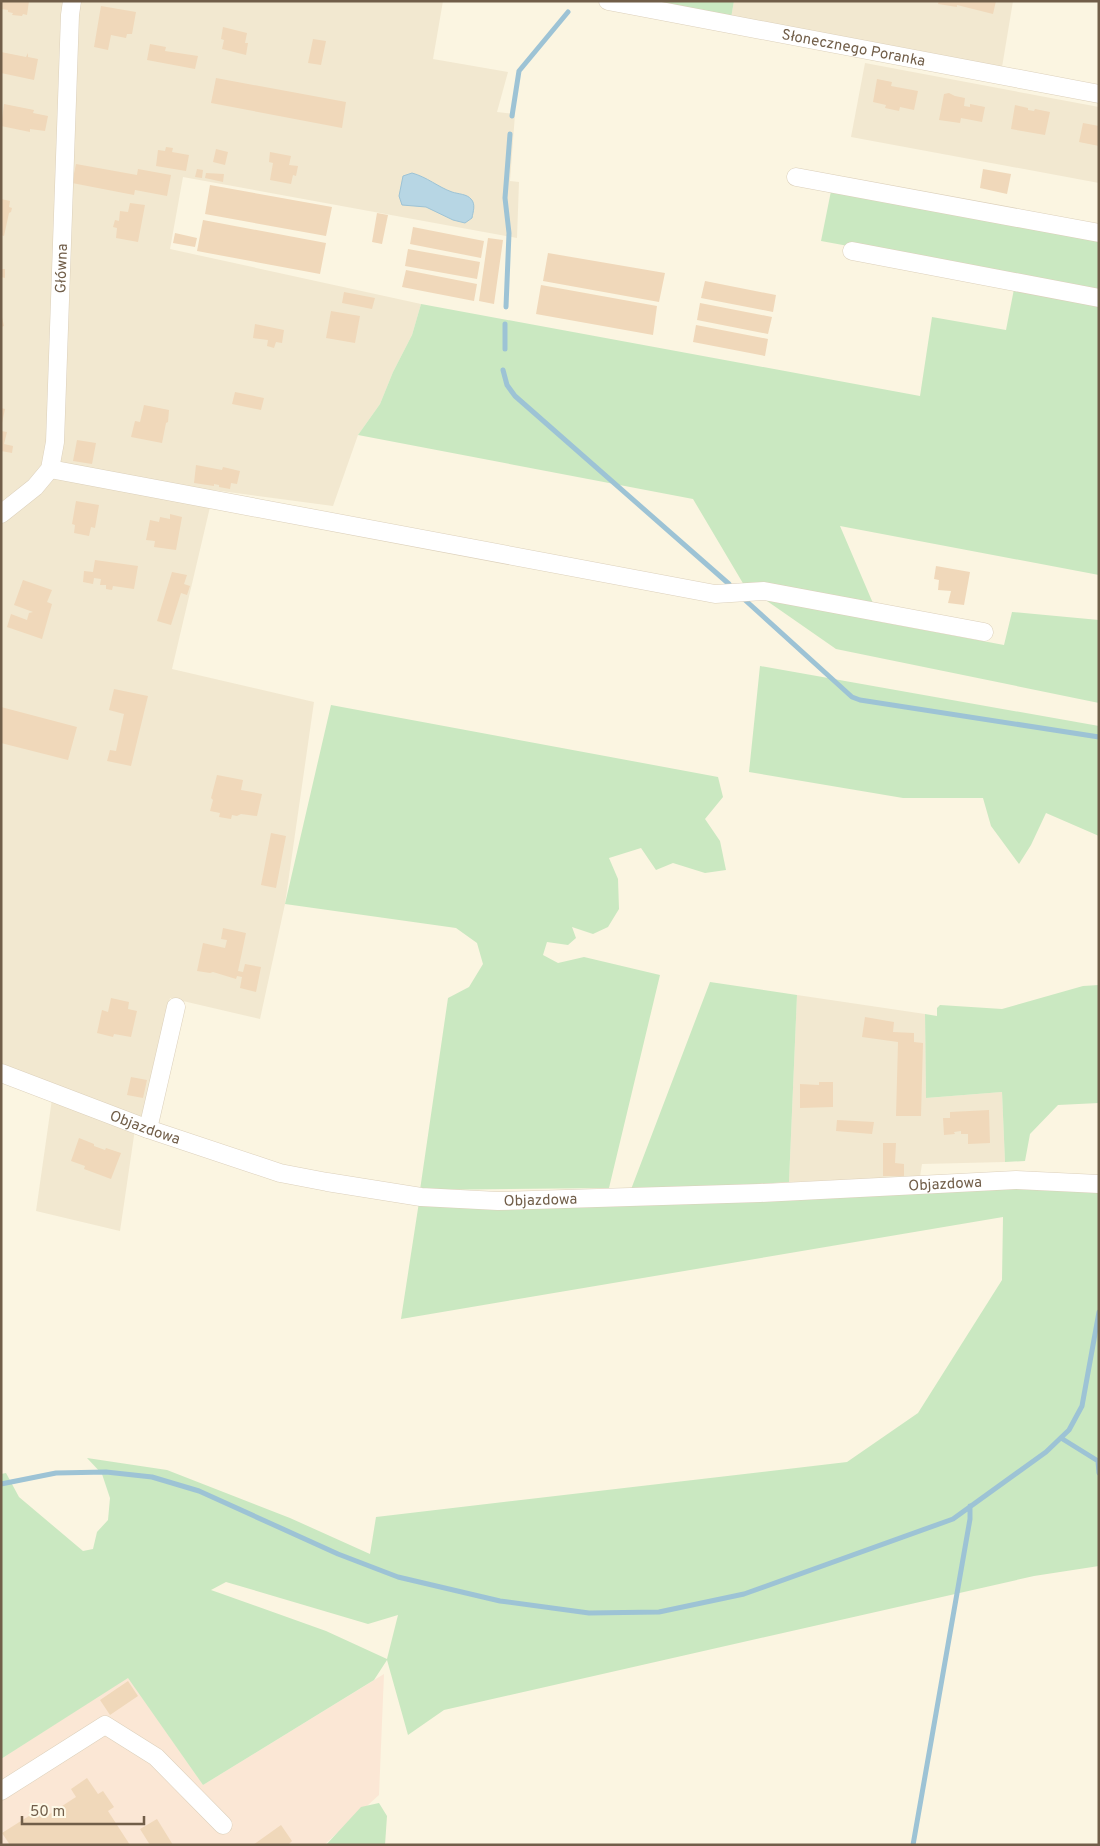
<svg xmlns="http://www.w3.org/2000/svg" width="1100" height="1846" viewBox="0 0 1100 1846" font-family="Overpass,sans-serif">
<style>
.residential{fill:#f2e8d0}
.commercial{fill:#fbe7d5}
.green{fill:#cae8c1;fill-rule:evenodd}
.water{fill:#b7d6e4;stroke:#9dc3d5}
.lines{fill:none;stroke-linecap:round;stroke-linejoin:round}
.stream{stroke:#9dc3d5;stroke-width:5}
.building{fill:#f0d8ba}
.minor-casing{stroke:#dcd0bb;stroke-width:19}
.minor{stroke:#fff;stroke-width:18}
.labels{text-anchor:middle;stroke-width:5;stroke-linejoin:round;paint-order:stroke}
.street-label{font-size:15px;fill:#715e49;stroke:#fef9e7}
</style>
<rect width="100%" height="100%" fill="#fbf5e1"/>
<path class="residential" d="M1,1h442l-10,58 75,13 -11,40 18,2 -5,67 9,1 -2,56 -334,-61 -13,72 251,55 -9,31 -19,37 -13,32 -22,31 -25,71 -119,-16 -42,179 142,33 -29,202 -25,115 -90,-21 -27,121 -142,-50z
M734,1h279l-11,66 -271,-49z
M865,63l234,44v76l-248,-46z
M797,995l128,19 1,84 76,-6 3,70 -83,2 -2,13 -131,5z
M52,1099l83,30 -15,102 -84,-20z"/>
<path class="commercial" d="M384,1674l-5,121 -55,50h-323v-86l127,-82 75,108z"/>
<path class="green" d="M643,1h91l-3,17z
M831,191l268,50v51l-278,-51z
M1014,289l85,16v270l-259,-49 41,96 123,23 8,-33 87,8v83l-263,-54 -92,-64 -51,-86 -335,-64 22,-31 13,-32 19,-37 9,-31 499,92 12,-79 74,13z
M760,666l339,60v110l-53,-23 -15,32 -12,19 -28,-38 -8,-28h-80l-154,-26z
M331,705l387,72 5,20 -18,22 15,22 6,29 -21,3 -32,-10 -17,7 -15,-22 -32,10 9,21 1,30 -11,18 -15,7 -21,-7 4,11 -8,7 -21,-3 -4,13 15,8 26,-6 76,18 -51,213 -189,2 28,-192 21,-11 14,-23 -6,-21 -21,-15 -171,-24z
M710,982l87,13 -8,187 -159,10z
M1099,985v118l-41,2 -28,29 -5,27 -20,1 -3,-70 -76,6 -1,-84 12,2v-8l3,-3 62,4 81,-23z
M1000,1186l99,4v376l-65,10 -590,134 -36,25 -21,-75 -13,20 -171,105 -75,-107 -127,81v-285l5,-1 13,24 64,54 10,-2 4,-17 11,-12 2,-22 -8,-24 -15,-16 80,12 123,48 80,36 6,-37 471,-55 71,-49 84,-133 1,-63 -602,102 18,-117 45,6 423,-14zM226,1582l142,42 30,-9 -11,44 -61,-28 -115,-41z
M379,1803l8,13 -2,29h-59l35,-38z"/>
<path class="water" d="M412,173c15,4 26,14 40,19 6,2 15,2 19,7 5,5 2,13 1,19l-7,5 -12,-3 -27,-13 -24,-2 -3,-9 4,-20z"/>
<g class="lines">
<path class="stream" d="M512,116l7,-45 49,-59
M506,307l3,-74 -4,-35 5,-64
M505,324v25
M503,370l4,15 8,11 214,188
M745,600l107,97 8,3 239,37
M1061,1438l37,23 1,12
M1,1484l55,-11 50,-1 46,5 47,14 139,63 60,23 102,24 89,12 70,-1 85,-18 209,-75 93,-67 23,-22 13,-24 17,-94
M913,1845l57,-326v-13"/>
</g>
<path class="building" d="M1,1h28l-2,14 -4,-1 -1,2 -10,-1 1,-2 -5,-1v-2l-7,-1z
M939,1h57l-3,13 -36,-9v2l-19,-3z
M101,6l35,6 -4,22h-5l-1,4 -15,-3 -3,15 -14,-3z
M223,27l24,6 -2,10h3l-2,12 -24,-6 2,-9 -3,-1z
M313,39l13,2 -5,24 -13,-2z
M150,44l16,3 -1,4 33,5 -3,13 -48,-9z
M1,52l25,5 2,-4v4l10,2 -4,21 -33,-7z
M216,78l130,24 -4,26 -131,-25z
M877,79l15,3 -1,4 27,5 -4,19 -14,-3 -1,4 -14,-3 1,-3 -13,-3z
M949,93l6,3 10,2 -1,8 6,1v-3l15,3 -3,15 -21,-4 -1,5 -21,-3 5,-26z
M4,104l30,6 -1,3 15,3 -3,15 -15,-2v3l-29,-6z
M1015,105l13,3v2l6,1 1,-2 15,3 -5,23 -34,-6z
M1083,123l16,3v20l-20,-4z
M166,147l7,1 -1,4 17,3 -3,16 -30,-5 2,-16 7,1z
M216,149l12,3 -3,13 -12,-3z
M270,152l21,4 -2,9 9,1 -2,10 -3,-1 -2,9 -21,-4 3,-17 -4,-1z
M76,164l61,11 1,-6 33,6 -4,21 -32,-6 -1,5 -62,-12z
M197,169l6,1 -1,8 -7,-1z
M983,169l28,5 -4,20 -27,-6z
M206,173l18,1 -1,8 -18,-4z
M210,185l122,22 -6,29 -121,-22z
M1,199l9,2 -1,6 3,1 -1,4 -2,1 -5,23 -3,-1z
M130,203l15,2 -7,37 -22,-4 1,-10 -4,-1 2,-7 4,1 1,-10 8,1z
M377,213l11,2 -6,29 -10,-2z
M203,220l123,23 -6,31 -123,-23z
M413,227l71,14 -3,17 -71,-14z
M175,233l22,5 -2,9 -22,-4z
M488,238l15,2 -9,64 -15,-3z
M408,249l72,13 -3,17 -72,-13z
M548,253l117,20 -6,29 -116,-21z
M1,269h4v9l-4,-1z
M406,270l71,14 -3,17 -72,-14z
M705,281l71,14 -3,17 -72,-14z
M541,285l116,21 -4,29 -117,-21z
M344,292l31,6 -3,11 -30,-6z
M700,303l72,14 -4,17 -71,-14z
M331,311l29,5 -5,27 -29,-5z
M1,313l3,13 -3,1z
M255,324l29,6 -2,13 -6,-1 -2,6 -7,-2 1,-6 -15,-2z
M696,325l72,14 -3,17 -72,-14z
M235,392l29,6 -3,12 -29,-6z
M144,405l25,5 -1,12 -2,1 -4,20 -31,-6 4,-16 5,1z
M1,408l4,1 -3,14h-1z
M1,431l6,1 -3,12 9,2 -1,7 -11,-2z
M77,440l19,3 -4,21 -19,-3z
M196,465l26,5 1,-3 17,4 -3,13 -6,-1 -1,6 -11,-2v-2l-5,-1v2l-20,-3z
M76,501l23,4 -4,23 -4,-1 -2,9 -15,-3 1,-8 -3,-1z
M170,514l12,3 -6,33 -22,-3 1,-6 -9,-1 4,-20 9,2 1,-5 10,2z
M95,560l43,6 -4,23 -21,-3 -1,4 -6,-1v-4h-6l1,-6 -7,-1 -1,6 -10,-2 1,-11 9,1z
M936,566l34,6 -6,33 -16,-2 3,-12 -13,-1 1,-10 -5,-1z
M172,572l15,3 -3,9 6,2 -3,9 -6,-2 -10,32 -14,-4z
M23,580l29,10 -5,12 5,2 -10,35 -35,-12 4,-13 16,6 2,-7 4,-1 -19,-7z
M114,689l34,7 -17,70 -24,-5 3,-11 6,1 8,-37 -15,-4z
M1,707l76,20 -9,33 -67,-17z
M217,775l26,5 -2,10 21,4 -5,22 -16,-2 -4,2 -5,-1 -1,4 -12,-2 1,-4 -10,-2 3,-11 -2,-2z
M271,833l15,3 -10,52 -15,-3z
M223,928l23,5 -8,38 5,1 2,-8 16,3 -5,25 -16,-4 2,-11 -5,-1 -1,3 -23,-7 -3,1 -13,-2 6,-28 22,5 2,-8 -6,-1z
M111,998l18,4 -1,7 9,2 -6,26 -17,-3 -1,3 -16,-4 5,-23 6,2z
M865,1017l29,5 -1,10 21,1v9l9,1 -2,73h-25l2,-74 -36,-5z
M131,1077l16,3 -4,18 -16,-3z
M819,1082h14v25l-33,1v-24l19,1z
M989,1110l1,33 -22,1v-10h-7v-3l-7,1 1,2 -11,1 -1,-17h7v-6z
M837,1120l37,2 -2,12 -36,-3z
M79,1138l15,6v2l11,4 1,-2 15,5 -10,26 -27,-10 1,-3 -14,-5z
M883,1143h13l-1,20 9,1v12h-21z
M128,1681l10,15 -28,19 -10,-15z
M87,1778l11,16 5,-3 11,16 -6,4 22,34h-120l-8,-12 41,-26 5,8 28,-18 -5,-8z
M157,1819l16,26h-23l-10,-16z
M281,1825l11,16 -4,4h-35z"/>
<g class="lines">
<defs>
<g id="minor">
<path id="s1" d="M608,1l491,93"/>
<path d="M796,177l303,56"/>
<path d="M852,251l247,47"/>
<path d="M50,469l665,125 49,-3 220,41"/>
<path id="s2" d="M1,514l34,-27 15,-18 5,-27 15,-427 2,-14"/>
<path id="s3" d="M1,1073l147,56 132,44 47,9 94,15 77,4 262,-8 256,-13 83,4"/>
<path d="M148,1129l28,-122"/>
<path d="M1,1791l104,-66 51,32 67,68"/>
</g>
</defs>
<use href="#minor" class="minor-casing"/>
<use href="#minor" class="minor"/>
</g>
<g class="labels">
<g class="street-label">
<text dy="5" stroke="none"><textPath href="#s1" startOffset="250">Słonecznego Poranka</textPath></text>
<text dy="5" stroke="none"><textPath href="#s2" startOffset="268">Główna</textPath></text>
<text dy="5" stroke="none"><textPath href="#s3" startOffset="154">Objazdowa</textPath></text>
<text dy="5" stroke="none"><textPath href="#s3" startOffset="964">Objazdowa</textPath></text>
<text dy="5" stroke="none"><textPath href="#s3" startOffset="559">Objazdowa</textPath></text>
</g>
</g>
<rect width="1100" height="1846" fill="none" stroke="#715e49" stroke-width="5"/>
<path d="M22 1816v8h122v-8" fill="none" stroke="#715e49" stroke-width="2.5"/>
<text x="30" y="1816" font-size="15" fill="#715e49" stroke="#fef9e7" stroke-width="4" paint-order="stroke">50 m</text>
</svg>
